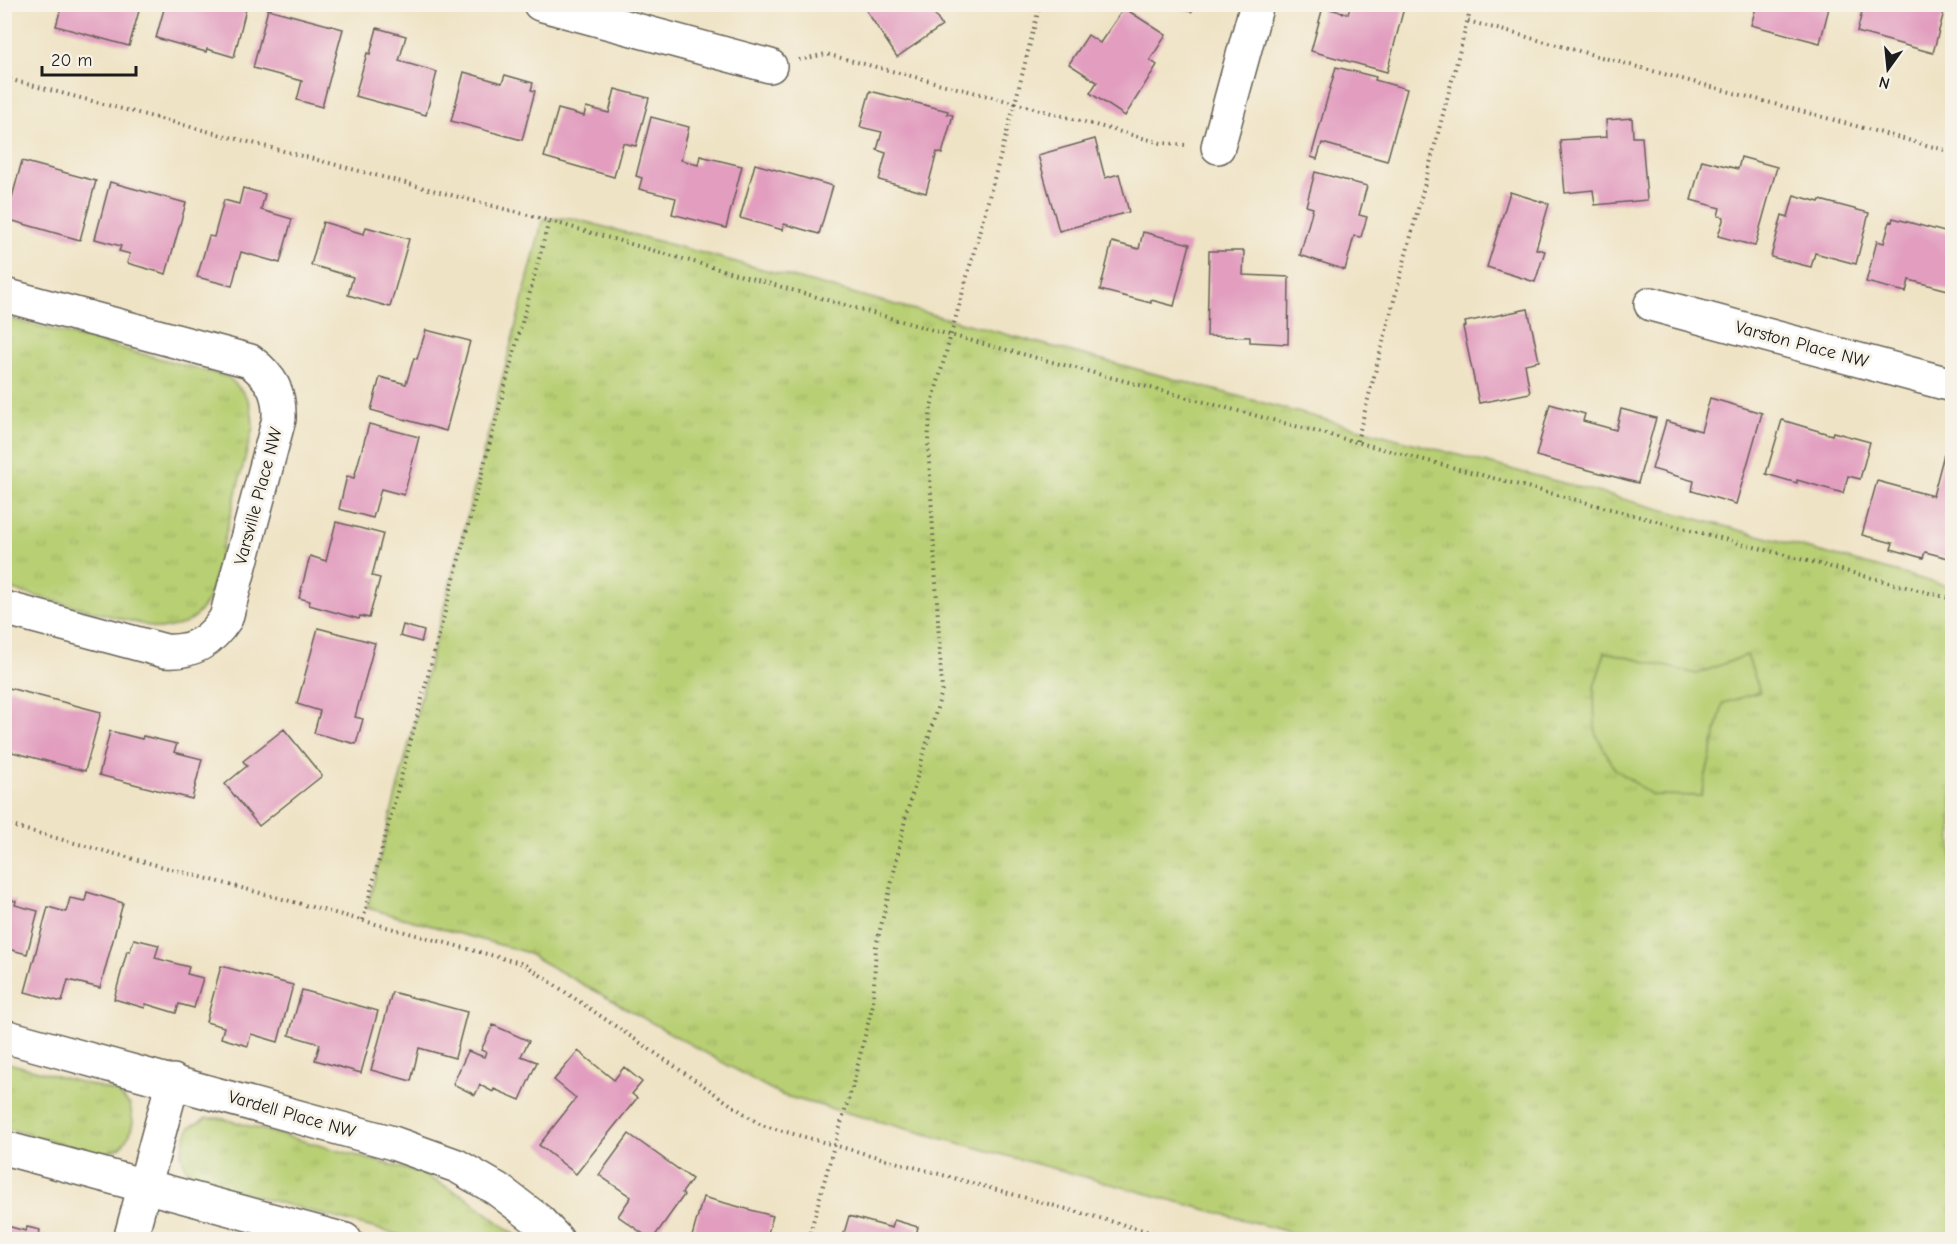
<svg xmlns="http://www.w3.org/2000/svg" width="1957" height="1244" viewBox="0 0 1957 1244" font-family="'Comic Neue',sans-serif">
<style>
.grass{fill:url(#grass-tufts);stroke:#6a7648;stroke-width:1.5}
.pitch{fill:#b8cf73;stroke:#6a7648;stroke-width:1.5}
.building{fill:#e29dbf}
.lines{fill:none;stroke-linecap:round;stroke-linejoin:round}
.street-casing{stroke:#666257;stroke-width:36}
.path{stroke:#666257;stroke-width:4;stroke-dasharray:1.5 4.5;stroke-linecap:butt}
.street{stroke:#fff;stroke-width:33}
.labels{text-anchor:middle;stroke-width:6;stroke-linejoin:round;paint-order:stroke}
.street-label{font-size:18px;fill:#1c1c1c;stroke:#f7f3e8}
</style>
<defs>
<pattern id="grass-tufts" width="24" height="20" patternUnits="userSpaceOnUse" patternTransform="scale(1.5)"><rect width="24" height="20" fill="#b8cf73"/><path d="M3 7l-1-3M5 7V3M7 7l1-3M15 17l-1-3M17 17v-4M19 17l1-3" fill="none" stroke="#9eb163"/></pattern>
</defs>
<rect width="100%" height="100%" fill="#f7f3e8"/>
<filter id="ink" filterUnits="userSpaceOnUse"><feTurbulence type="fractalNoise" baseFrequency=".0167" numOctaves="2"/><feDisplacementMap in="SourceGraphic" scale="12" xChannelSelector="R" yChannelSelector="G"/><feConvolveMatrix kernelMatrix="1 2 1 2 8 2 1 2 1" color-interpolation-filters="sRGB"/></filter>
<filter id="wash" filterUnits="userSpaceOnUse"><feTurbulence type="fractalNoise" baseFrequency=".008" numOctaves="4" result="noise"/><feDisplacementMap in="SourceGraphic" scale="24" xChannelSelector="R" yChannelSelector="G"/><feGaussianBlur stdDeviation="1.35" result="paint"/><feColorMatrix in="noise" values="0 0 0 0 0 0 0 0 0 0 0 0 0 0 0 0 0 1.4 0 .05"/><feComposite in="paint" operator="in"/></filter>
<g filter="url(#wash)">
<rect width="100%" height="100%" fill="#efe3c5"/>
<path class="grass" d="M571,218l1381,369v652h-637l-534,-144 -256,-143 -158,-44 176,-689z
M4,317l224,60c19,17 24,24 25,50l-44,172c-16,23 -20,26 -49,30l-155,-41z
M4,1062l113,30 13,13 3,17 -3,12 -9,13 -10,4 -13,3 -93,-26z
M206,1118h14l200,55 46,24 54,42h-106l-215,-58 -13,-13 -5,-14 4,-16 5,-11z"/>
<path class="pitch" d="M1605,652l92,22 50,-19 13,37 -37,11 -22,93 -49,-1 -38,-27 -19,-36 -1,-45z"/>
<g id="blocks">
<path class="building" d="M62,4h79l-12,42 -73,-20z
M161,4l86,1 -13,52 -27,-8 -1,3 -50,-14 8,-29 -4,-1z
M862,4h66l14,22 -45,31z
M1166,4h28l-2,8z
M1351,4h54l-18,68 -76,-21 12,-44 25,7z
M1757,4h73l-10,39 -69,-18z
M1864,4h82l-13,49 -76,-21z
M1124,8l42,27 -16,25 7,5 -32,51 -35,-23 7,-11 -28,-18 19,-29 12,8z
M268,9l75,20 -21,78 -25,-7 5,-19 -49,-13z
M377,28l29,8 -7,25 38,11 -11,43 -71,-19 12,-43 3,1z
M1336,67l40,10 -1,3 32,9 -20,72 -65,-18 -5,16 -6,-2z
M464,72l38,11 3,-8 28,8 -2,7 4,1 -13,49 -71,-19z
M615,89l34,9 -13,48 -13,-3 -9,34 -70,-20 14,-48 26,7 2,-9 23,6z
M870,91l78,20 -1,3 6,1 -11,39 -5,-2 -11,41 -47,-13 7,-27 -9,-3 5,-18 -22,-5z
M651,117l38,10 -8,33 17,5 2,-9 42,10 -16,62 -54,-14 4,-16 -37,-9 3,-11 -6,-2z
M1632,118l1,19h9l5,63 -52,5 -2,-15 -28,3 -5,-53 47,-3 -1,-17z
M1095,139l10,39 14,-4 10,38 -70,19 -21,-76z
M1741,157l36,10 -22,79 -37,-10 6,-19 -6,-1 2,-8 -29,-8 11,-40 36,9z
M22,161l74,20 -16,59 -74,-21z
M755,164l78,22 -14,48 -35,-10 -1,6 -43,-12z
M1315,172l52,14 -8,29 8,2 -6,20 -7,-1 -9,34 -45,-15 13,-47 -7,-2z
M110,182l76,21 -20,71 -39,-11 3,-9 -11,-3 2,-5 -26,-7z
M243,188l22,6 -4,16 31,9 -12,44 -39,-11 -9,34 -35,-9 12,-41 5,1 10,-37 15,4z
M1510,192l39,12 -13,45 9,2 -10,31 -48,-15z
M1794,195l25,7 1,-2 49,13 -13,51 -41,-11 -4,14 -40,-10 11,-42 6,2z
M1893,218l59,16v57l-43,-11 -3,12 -40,-10 11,-41 7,2 6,-22 2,1z
M323,222l41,12 2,-7 43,12 -19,68 -42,-12 5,-18 -42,-12z
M1143,232l47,12 -16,62 -23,-6v3l-51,-13 12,-48 27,7z
M1209,251h35l-1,24 46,2 -1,67 -38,-2v-5l-43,-1z
M1528,309l11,52 -14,3 5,29 -51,10 -16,-76 3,-1 -1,-4z
M426,330l44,11 -24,90 -75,-21 9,-33 26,7 8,-26 3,1z
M1710,398l52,15 -26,91 -44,-13 2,-10 -42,-12 14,-48 35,10z
M1550,404l35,10 -2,7 33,9 5,-21 35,9 -18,65 -102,-27z
M1782,420l50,15 1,-3 37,10 -10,37 -12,-3 -5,17 -46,-13v3l-31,-9z
M369,424l50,13 -15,58 -23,-6 -8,29 -34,-9 8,-33 7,2z
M1944,454l8,2v103l-27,-7 -2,6 -32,-9 2,-6 -31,-8 15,-54 56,15z
M336,522l47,12 -11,42 8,2 -11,40 -9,-2 -1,3 -50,-14 1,-4 -11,-3 11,-42 16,5z
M403,625l21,6 -3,11 -21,-6z
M318,628l57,15 -20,74 8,2 -7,25 -42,-11 6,-22 -23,-7z
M9,688l92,24 -16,59 -81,-21v-46z
M284,729l38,47 -63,50 -34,-42 22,-18 -4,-5z
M110,731l32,8 1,-3 34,8 -3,8 28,7 -10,40 -93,-24z
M87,892l36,11 -23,85 -32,-8 -6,22 -37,-10 23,-85 18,5 4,-14 15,3z
M4,898l12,3 -1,4 23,6 -11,43 -23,-6z
M134,939l25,6 -4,13 34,9 -2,7 16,4 -9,30 -15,-4 -3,9 -30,-9 -1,4 -31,-9 13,-48h3z
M221,966l72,19 -15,57 -27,-8 -3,12 -27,-8 3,-11 -18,-5z
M302,990l76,21 -17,62 -46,-13 5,-16 -31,-9z
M392,992l75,20 -12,46 -36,-10 -8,33 -40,-11z
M493,1025l36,16 -8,15 16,6 -17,38 -26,-11 -1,3 -13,-7 -5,10 -22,-11 15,-33 16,6 2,-5 -5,-2z
M578,1051l36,29 10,-13 18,15 -10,12 5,4 -61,76 -37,-29 37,-47 -22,-18z
M629,1134l63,45 -10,14 2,2 -32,45 -34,-24 13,-19 -32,-22z
M703,1197l70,19 -7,24h-75z
M849,1216l43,12 2,-8 24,7 -2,8 3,1 -1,4h-76z
M7,1226l19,5 1,-4 13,3 -1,4 17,6h-51z"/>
</g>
</g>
<g filter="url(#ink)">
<use href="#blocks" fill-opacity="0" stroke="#666257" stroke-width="1.5"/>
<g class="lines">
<defs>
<path id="street" d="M540,4l230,62
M1218,147l39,-143
M4,295l246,66c22,17 30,31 29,58l-53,199c-15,23 -33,35 -61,33l-161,-43
M1651,304l301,81
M4,1036l389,107 64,23 40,23 41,31 19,20
M4,1148l341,92
M130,1240l43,-159"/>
</defs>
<use href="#street" class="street-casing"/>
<path class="path" d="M1040,4l-25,99 146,40 25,2
M1468,21l484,131
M799,60l27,-6 189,49 -84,304 -3,34 14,250 -36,124 -13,62 -17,69 -3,57 -21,85 -18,58 -26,94
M4,78l539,141 407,116 1002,264
M1357,441l115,-437
M4,824l520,140 237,161 418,115
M363,920l186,-699"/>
<use href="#street" class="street"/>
</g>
</g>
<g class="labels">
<g class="street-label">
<text transform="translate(1802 344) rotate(15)" y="6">Varston Place NW</text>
<text transform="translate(258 496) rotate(-75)" y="6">Varsville Place NW</text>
<text transform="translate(292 1114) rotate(16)" y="6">Vardell Place NW</text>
</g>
</g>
<rect width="1957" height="1244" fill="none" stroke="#f7f3e8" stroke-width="24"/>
<g transform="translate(1888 69) rotate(195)" stroke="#f7f3e8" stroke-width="4.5" paint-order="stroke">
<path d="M0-4.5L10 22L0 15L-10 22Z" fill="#1c1c1c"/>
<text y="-9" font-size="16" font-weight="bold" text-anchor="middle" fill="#1c1c1c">N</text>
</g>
<path d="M42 66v9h94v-9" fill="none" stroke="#1c1c1c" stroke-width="3"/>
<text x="51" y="66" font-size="18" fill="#1c1c1c" stroke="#f7f3e8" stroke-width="4.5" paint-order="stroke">20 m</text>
</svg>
